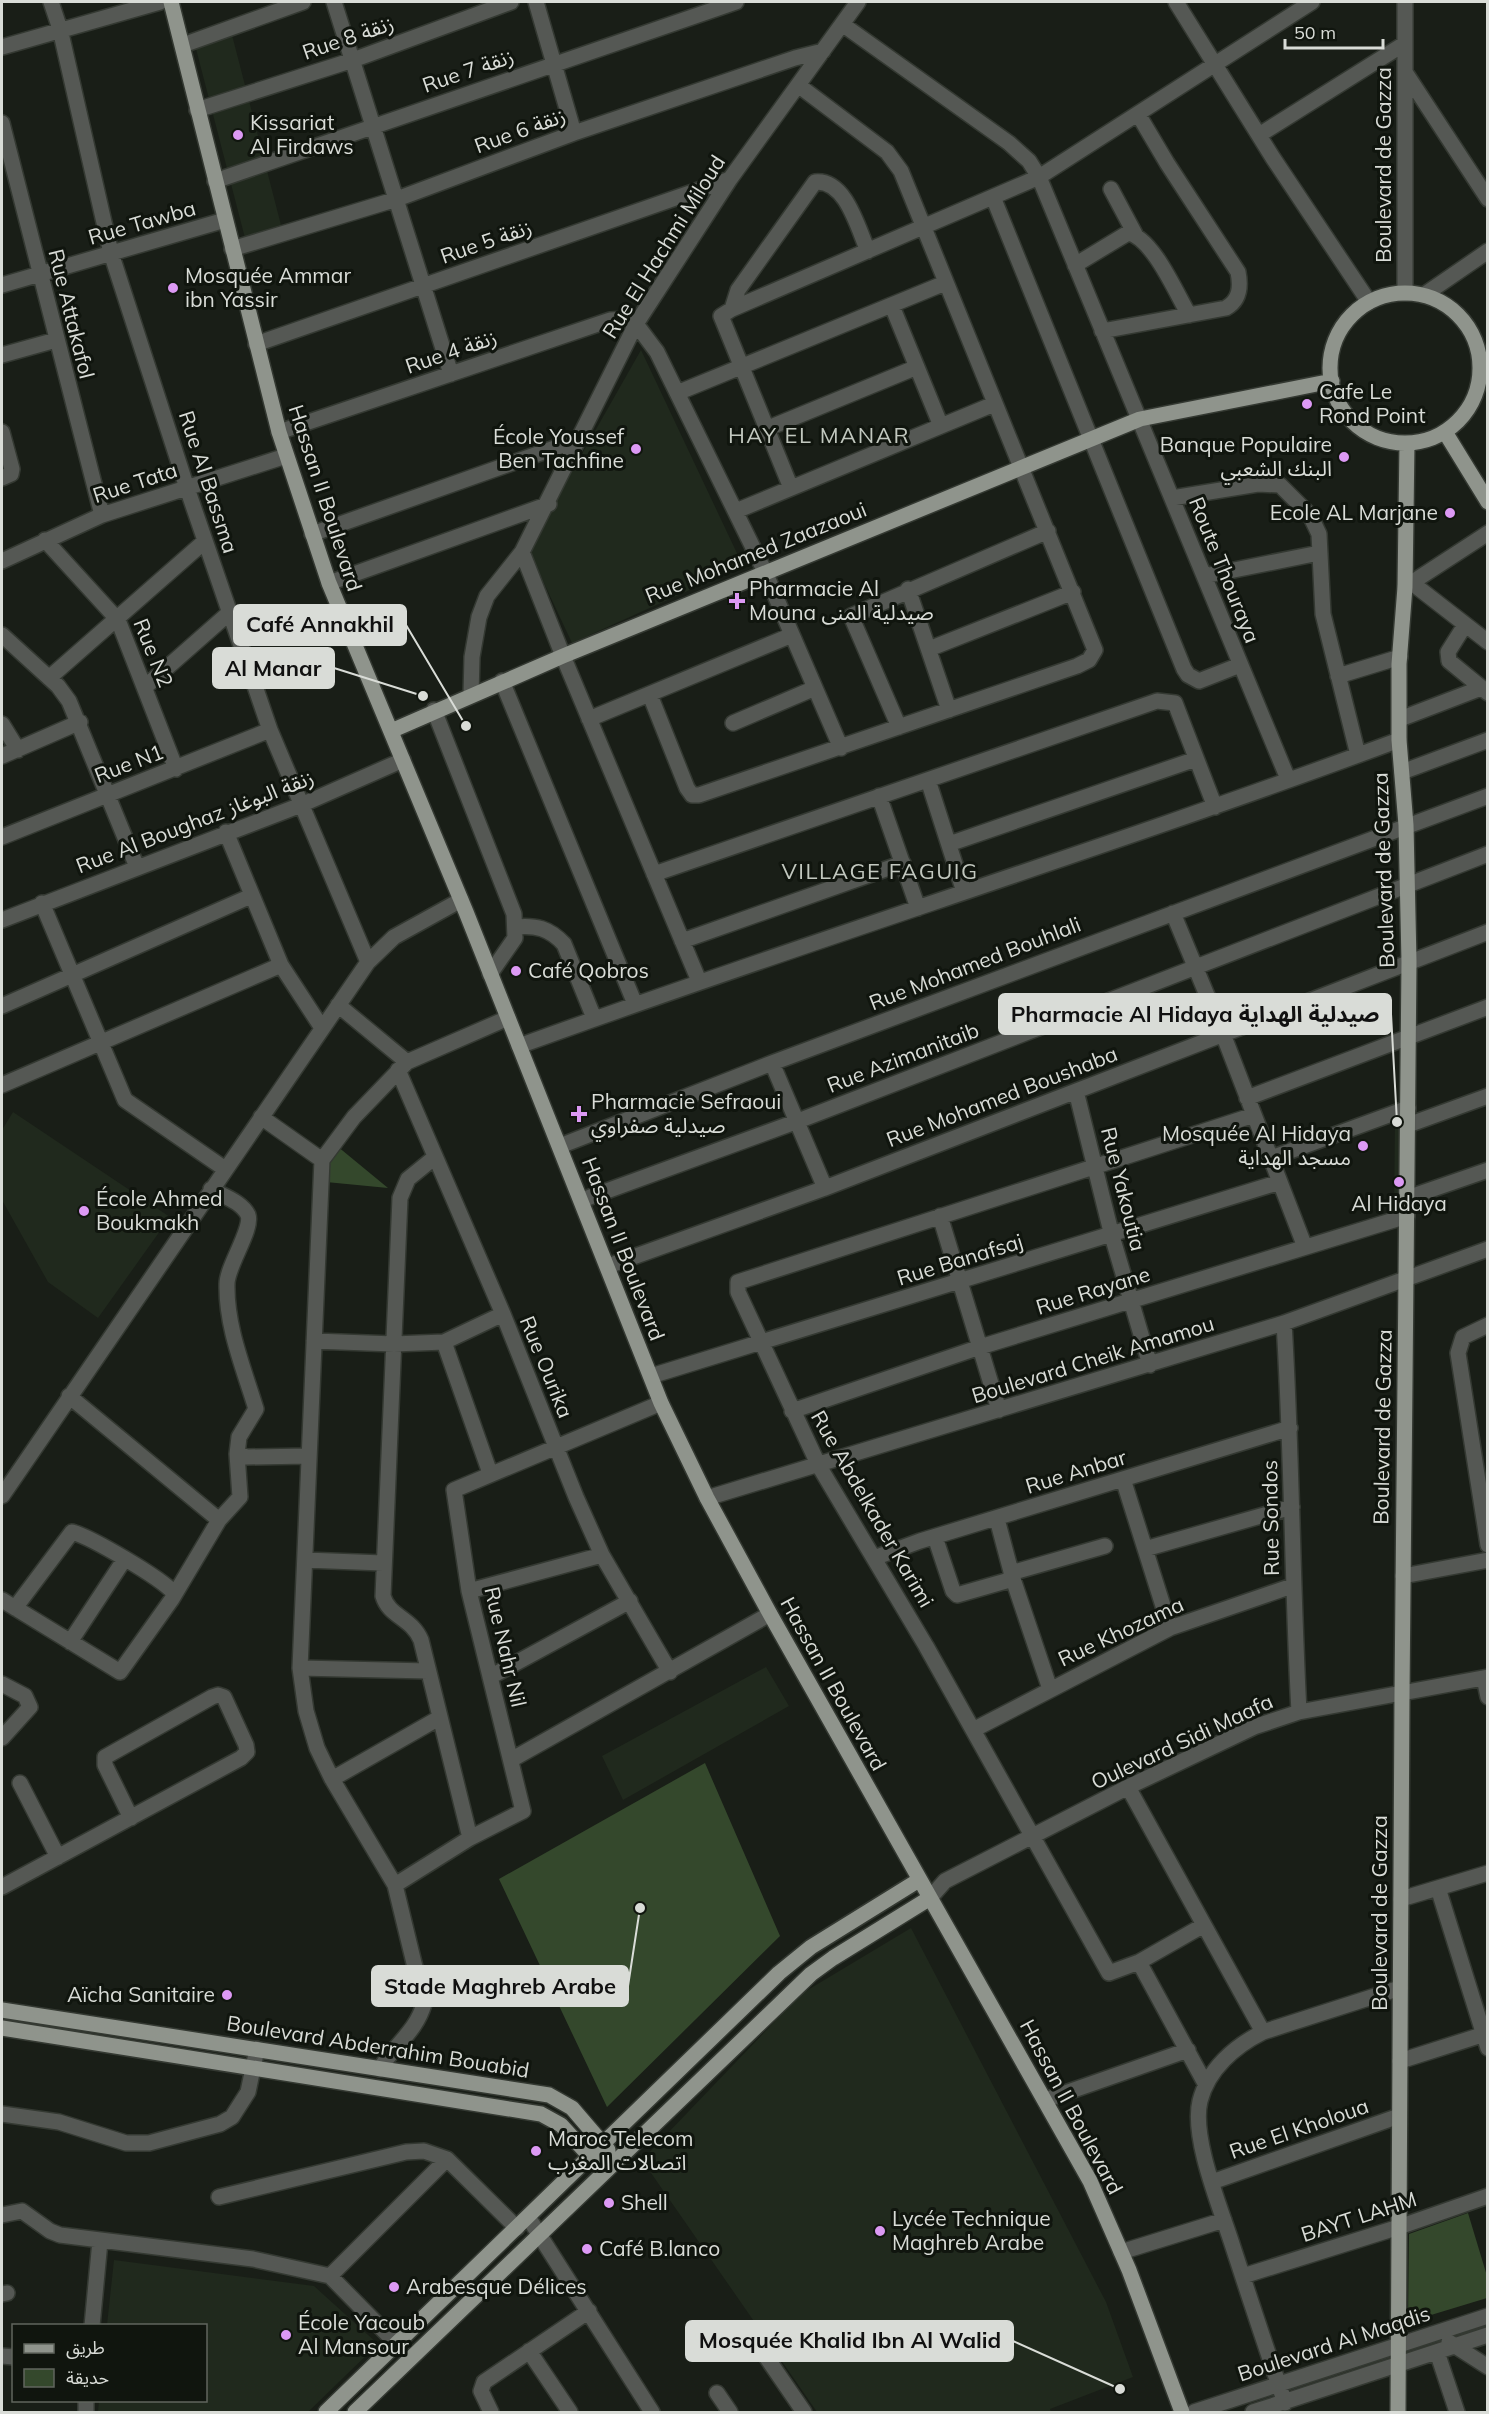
<svg xmlns="http://www.w3.org/2000/svg" width="1489" height="2414" viewBox="0 0 1489 2414" font-family="Mulish,'Noto Sans Arabic',sans-serif">
<style>
.built{fill:#20291d}
.green{fill:#34482c}
.lines{fill:none;stroke-linecap:round;stroke-linejoin:round}
.minor-casing{stroke:#343932;stroke-width:18}
.major-casing{stroke:#343932;stroke-width:18}
.minor{stroke:#555854;stroke-width:15}
.major{stroke:#8f948c;stroke-width:15}
.poi-dot{fill:#dc99f4;stroke:#10150e;stroke-width:2}
.labels{text-anchor:middle;stroke-width:6;stroke-linejoin:round;paint-order:stroke}
.street-label{font-size:21px;fill:#d9dcd7;stroke:#10150e}
.poi-label{font-size:21px;fill:#d9dcd7;stroke:#10150e;text-anchor:start}
.neighbourhood-label{font-size:22px;letter-spacing:1.5px;fill:#c2c8bf;stroke:#10150e}
.leader{fill:none;stroke:#d9dcd7;stroke-width:2}
.callout-dot{fill:#d9dcd7;stroke:#10150e;stroke-width:2}
.callout{fill:#d9dcd7;stroke:#d9dcd7;stroke-width:2}
.callout-label{font-size:22px;text-anchor:middle;font-weight:bold;fill:#111}
</style>
<rect width="100%" height="100%" fill="#191e17"/>
<path class="built" d="M231,31l51,198 -37,9 -51,-197z
M641,350l102,216 -171,77 -44,-94z
M13,1112l157,105 -72,101 -50,-36 -46,-82v-70z
M1404,1113l-1,99 -9,3 1,-98z
M766,1667l23,39 -166,94 -21,-44z
M911,1928l195,374 27,75 -83,32 1,3h-234l-175,-252 159,-166z
M114,2260l200,26 64,58 -70,68h-210l1,-11 107,-1v-74l-99,-1z"/>
<path class="green" d="M337,1146l51,42 -62,-6 -1,-19z
M705,1763l75,173 -173,171 -108,-228z
M1468,2213l19,63v22l-79,24 1,-88z"/>
<g class="lines">
<defs>
<path id="minor" d="M51,2l9,27 51,224 76,235 83,242 98,232
M334,2l117,372
M536,2l38,131
M1176,2l97,156 96,144
M842,24l167,119 20,18 10,16 249,602
M183,45l120,-43
M2,47l158,-45
M1405,72l83,127
M197,110l156,-50 158,-58
M2,123l100,392
M1259,135l145,-91
M215,181l521,-179
M1111,189l24,45
M993,197l191,472 4,6 11,6 41,-16
M232,249l165,-50 177,-66 221,-75 28,-7
M1075,265l53,-32c25,5 48,60 61,82
M2,285l223,-65
M1405,293v-291
M1424,295l64,-44
M892,306l49,120
M732,309l6,-19 77,-108c31,-3 43,47 53,69
M1102,331l124,-23c14,-8 15,-21 12,-36l-71,-109 -29,-49
M256,344l474,-165
M2,355l54,-15
M677,393l268,-110
M766,429l151,-62
M2,432l10,37 -1,5 -9,4
M279,432l331,-112 16,-1 10,5 21,28 108,220 76,176
M791,488l-70,-172 11,-7 307,-132 273,-175
M1172,498l86,-14 22,1 30,30 9,19 4,80 35,141
M736,511l258,-107
M312,534l268,-95
M45,540l73,80 58,149
M522,552l41,104 136,325
M2,561l100,-46 184,-59
M1204,576l115,-23
M329,583l220,-79
M1412,583l76,59
M1405,587l83,-54
M908,589l41,121
M1465,625l-17,27 1,9 39,32
M2,635l56,51 11,15 68,166
M929,649l144,-57
M1338,676l62,-19
M49,678l156,-137
M502,681l133,323
M145,687l84,-74
M471,695l1,-38 7,-40 8,-21 35,-44 114,-228 94,-145 128,-177
M650,695l37,93 5,7h7l378,-129 12,-6 6,-10 -194,-479 -14,-19 -89,-67
M434,710l80,204 1,24 -25,36
M589,719l203,-84
M1400,719l81,-31
M733,723l82,-35
M2,724l16,26
M899,727l-48,-111 197,-85
M2,756l78,-34
M1402,772l86,-32
M928,780l36,112
M879,796l39,112
M226,832l55,133 41,63
M2,837l268,-107
M949,844l247,-85
M654,874l503,-173 18,2 40,104
M42,903l83,197 100,69
M1173,913l50,121 82,213
M2,920l299,-115 102,-45
M515,927c21,-2 34,1 49,17l30,74
M682,941l221,-78
M338,1005l69,57
M2,1006l249,-110
M519,1046c292,-106 589,-198 880,-306
M772,1063l53,125
M398,1070l105,244 73,183 26,58 68,117
M2,1085l279,-120
M1076,1091l36,145 38,129
M1247,1098l241,-91
M261,1117l61,43
M1408,1125l80,-29
M560,1146l212,-83 716,-267
M435,1157l-27,22 -8,19 -17,398c6,21 28,21 38,44l49,198
M1271,1158l137,-50
M211,1189c12,7 31,13 37,26 5,14 -21,51 -21,69 -1,43 17,85 29,125l-17,28 -2,17 10,3 61,-1
M1407,1198l81,-28
M582,1200l216,-79 690,-267
M940,1216l59,194
M608,1266l217,-78 663,-256
M1284,1323c8,130 8,259 15,389
M1488,1325l-25,12 -5,16 30,192
M314,1341l80,3 50,-2 59,-28
M444,1342l46,131
M651,1376l629,-194
M69,1396l150,124
M792,1411l188,-64 427,-131
M1123,1479l47,149
M2,1496l366,-534 26,-25 67,-37
M707,1498l577,-175 204,-74
M997,1519l16,60 37,110
M935,1537l18,54 4,4 56,-16
M1145,1549l147,-42
M874,1558l46,-17 370,-113
M305,1560l78,3
M1011,1573l94,-27
M1403,1576l85,-16
M469,1591l133,-36
M2,1600l118,72 52,-73 47,-79 21,-23 -3,-43
M15,1608l57,-76c19,5 89,46 102,61
M70,1642l54,-82
M300,1668l128,3
M490,1677l140,-76
M1484,1678l4,19
M2,1684l23,12 5,11 -28,31
M973,1730l197,-102 122,-42
M511,1760l259,-146
M332,1779l107,-61
M20,1783l38,74
M1128,1787l135,245
M395,1885l75,-47 53,-27 -54,-220 -15,-101 207,-87
M2,1887l239,-129 6,-6 -1,-7 -22,-48 -6,-2 -6,2 -107,60v8l26,53
M1438,1888l50,160
M930,1898l15,-17 183,-94 126,-60 45,-15 189,-35
M1401,1899l87,-26
M1204,1925l-65,37 -30,11 -183,-327 -107,-180 -81,-174v-10l516,-167
M1139,1962l67,123
M1400,2061l88,-28
M380,2069c14,-24 36,-37 44,-65l-29,-119 -63,-106 -15,-31 -11,-37 -6,-43 22,-508 32,-43 53,-55 101,-44
M1045,2100l143,-50
M2,2114l57,8 67,21h23l71,-19 12,-7 16,-25 9,-43
M1212,2182l187,-66
M219,2197l187,-45 18,-1 23,8 70,69
M2,2215l20,-4 28,20 10,4 193,24 77,17 66,67
M528,2217l124,195
M1121,2252l103,-32
M330,2276l117,-117
M1243,2276l156,-49 89,-31
M2,2294l5,-1
M92,2326l8,-85
M1449,2342l39,25
M529,2351l41,61
M1437,2352l20,60
M2,2356l12,1
M767,2358l37,54
M717,2393l13,19
M1285,2403c-18,-52 -35,-104 -52,-156 -12,-38 -42,-109 -33,-146 8,-32 35,-55 63,-69l137,-44
M86,2412v-12
M491,2412l-10,-21 3,-9 105,-71
M1194,2412l294,-96
M1253,2412l235,-77"/>
<path id="major" d="M171,2l108,430 50,151 137,329 195,491 46,95 63,116 320,567 39,89 53,142
M1330 368a75 75 0 1 1 150 0a75 75 0 1 1-150 0Z
M1445,432l43,70
M391,731l172,-75 577,-237 192,-38
M2,2010l547,85 23,13 36,42
M2,2028l539,86 20,11 35,38
M326,2412l453,-439 32,-26 108,-67
M355,2412l456,-438 22,-16 97,-60
M1398,2412l4,-718 7,-732 -3,-137 -7,-85v-76l6,-77 2,-144"/>
</defs>
<use href="#minor" class="minor-casing"/>
<use href="#major" class="major-casing"/>
<use href="#minor" class="minor"/>
<use href="#major" class="major"/>
</g>
<g class="poi-dot">
<circle cx="238" cy="135" r="6"/>
<circle cx="173" cy="288" r="6"/>
<circle cx="1307" cy="404" r="6"/>
<circle cx="636" cy="449" r="6"/>
<circle cx="1344" cy="457" r="6"/>
<circle cx="1450" cy="513" r="6"/>
<path d="M734 592h6v6h6v6h-6v6h-6v-6h-6v-6h6z"/>
<circle cx="516" cy="971" r="6"/>
<path d="M576 1105h6v6h6v6h-6v6h-6v-6h-6v-6h6z"/>
<circle cx="1363" cy="1146" r="6"/>
<circle cx="1399" cy="1182" r="6"/>
<circle cx="84" cy="1211" r="6"/>
<circle cx="227" cy="1995" r="6"/>
<circle cx="536" cy="2151" r="6"/>
<circle cx="609" cy="2203" r="6"/>
<circle cx="880" cy="2231" r="6"/>
<circle cx="587" cy="2249" r="6"/>
<circle cx="394" cy="2287" r="6"/>
<circle cx="286" cy="2335" r="6"/>
</g>
<g class="labels">
<g class="street-label">
<text transform="translate(348 38) rotate(-19)" y="7">Rue 8 زنقة</text>
<text transform="translate(468 71) rotate(-19)" y="7">Rue 7 زنقة</text>
<text transform="translate(520 131) rotate(-20)" y="7">Rue 6 زنقة</text>
<text transform="translate(1384 165) rotate(-90)" y="7">Boulevard de Gazza</text>
<text transform="translate(142 223) rotate(-16)" y="7">Rue Tawba</text>
<text transform="translate(486 242) rotate(-19)" y="7">Rue 5 زنقة</text>
<text transform="translate(664 247) rotate(-58)" y="7">Rue El Hachmi Miloud</text>
<text transform="translate(71 314) rotate(76)" y="7">Rue Attakafol</text>
<text transform="translate(451 352) rotate(-19)" y="7">Rue 4 زنقة</text>
<text transform="translate(208 482) rotate(72)" y="7">Rue Al Bassma</text>
<text transform="translate(135 483) rotate(-18)" y="7">Rue Tata</text>
<text transform="translate(325 498) rotate(72)" y="7">Hassan II Boulevard</text>
<text transform="translate(756 553) rotate(-22)" y="7">Rue Mohamed Zaazaoui</text>
<text transform="translate(1224 570) rotate(68)" y="7">Route Thouraya</text>
<text transform="translate(153 653) rotate(68)" y="7">Rue N2</text>
<text transform="translate(129 764) rotate(-21)" y="7">Rue N1</text>
<text transform="translate(195 822) rotate(-21)" y="7">Rue Al Boughaz زنقة البوغاز</text>
<text transform="translate(1384 870) rotate(-92)" y="7">Boulevard de Gazza</text>
<text transform="translate(975 964) rotate(-21)" y="7">Rue Mohamed Bouhlali</text>
<text transform="translate(903 1058) rotate(-21)" y="7">Rue Azimanitaib</text>
<text transform="translate(1002 1097) rotate(-21)" y="7">Rue Mohamed Boushaba</text>
<text transform="translate(1123 1189) rotate(76)" y="7">Rue Yakoutia</text>
<text transform="translate(623 1249) rotate(69)" y="7">Hassan II Boulevard</text>
<text transform="translate(960 1260) rotate(-17)" y="7">Rue Banafsaj</text>
<text transform="translate(1093 1291) rotate(-17)" y="7">Rue Rayane</text>
<text transform="translate(1093 1360) rotate(-17)" y="7">Boulevard Cheik Amamou</text>
<text transform="translate(546 1367) rotate(68)" y="7">Rue Ourika</text>
<text transform="translate(1383 1427) rotate(-89)" y="7">Boulevard de Gazza</text>
<text transform="translate(1076 1472) rotate(-17)" y="7">Rue Anbar</text>
<text transform="translate(872 1509) rotate(60)" y="7">Rue Abdelkader Karimi</text>
<text transform="translate(1271 1518) rotate(-91)" y="7">Rue Sondos</text>
<text transform="translate(1121 1632) rotate(-25)" y="7">Rue Khozama</text>
<text transform="translate(505 1647) rotate(77)" y="7">Rue Nahr Nil</text>
<text transform="translate(833 1684) rotate(61)" y="7">Hassan II Boulevard</text>
<text transform="translate(1182 1742) rotate(-25)" y="7">Oulevard Sidi Maafa</text>
<text transform="translate(1380 1913) rotate(-90)" y="7">Boulevard de Gazza</text>
<text transform="translate(378 2047) rotate(9)" y="7">Boulevard Abderrahim Bouabid</text>
<text transform="translate(1071 2107) rotate(62)" y="7">Hassan II Boulevard</text>
<text transform="translate(1299 2129) rotate(-19)" y="7">Rue El Kholoua</text>
<text transform="translate(1359 2217) rotate(-18)" y="7">BAYT LAHM</text>
<text transform="translate(1334 2344) rotate(-18)" y="7">Boulevard Al Maqdis</text>
</g>
<g class="poi-label">
<text x="250" y="130">Kissariat<tspan x="250" dy="24">Al Firdaws</tspan></text>
<text x="185" y="283">Mosquée Ammar<tspan x="185" dy="24">ibn Yassir</tspan></text>
<text x="1319" y="399">Cafe Le<tspan x="1319" dy="24">Rond Point</tspan></text>
<text x="624" y="444" text-anchor="end">École Youssef<tspan x="624" dy="24">Ben Tachfine</tspan></text>
<text x="1332" y="452" text-anchor="end">Banque Populaire<tspan x="1332" dy="24">البنك الشعبي</tspan></text>
<text x="1438" y="520" text-anchor="end">Ecole AL Marjane</text>
<text x="749" y="596">Pharmacie Al<tspan x="749" dy="24">Mouna صيدلية المنى</tspan></text>
<text x="528" y="978">Café Qobros</text>
<text x="591" y="1109">Pharmacie Sefraoui<tspan x="591" dy="24">صيدلية صفراوي</tspan></text>
<text x="1351" y="1141" text-anchor="end">Mosquée Al Hidaya<tspan x="1351" dy="24">مسجد الهداية</tspan></text>
<text x="96" y="1206">École Ahmed<tspan x="96" dy="24">Boukmakh</tspan></text>
<text x="1399" y="1211" text-anchor="middle">Al Hidaya</text>
<text x="215" y="2002" text-anchor="end">Aïcha Sanitaire</text>
<text x="548" y="2146">Maroc Telecom<tspan x="548" dy="24">اتصالات المغرب</tspan></text>
<text x="621" y="2210">Shell</text>
<text x="892" y="2226">Lycée Technique<tspan x="892" dy="24">Maghreb Arabe</tspan></text>
<text x="599" y="2256">Café B.lanco</text>
<text x="406" y="2294">Arabesque Délices</text>
<text x="298" y="2330">École Yacoub<tspan x="298" dy="24">Al Mansour</tspan></text>
</g>
<g class="neighbourhood-label">
<text x="819" y="443">HAY EL MANAR</text>
<text x="880" y="879">VILLAGE FAGUIG</text>
</g>
</g>
<path class="leader" d="M466 726L406 625M423 696L334 668M1397 1122L1391 1014M640 1908L628 1986M1120 2389L1013 2341"/>
<g class="callout-dot">
<circle cx="466" cy="726" r="6"/>
<circle cx="423" cy="696" r="6"/>
<circle cx="1397" cy="1122" r="6"/>
<circle cx="640" cy="1908" r="6"/>
<circle cx="1120" cy="2389" r="6"/>
</g>
<g class="callout">
<rect x="234" y="605" width="172" height="40" rx="6"/>
<rect x="213" y="648" width="121" height="40" rx="6"/>
<rect x="999" y="994" width="392" height="40" rx="6"/>
<rect x="372" y="1966" width="256" height="40" rx="6"/>
<rect x="686" y="2321" width="327" height="40" rx="6"/>
</g>
<g class="callout-label">
<text x="320" y="632">Café Annakhil</text>
<text x="273" y="676">Al Manar</text>
<text x="1195" y="1022">Pharmacie Al Hidaya صيدلية الهداية</text>
<text x="500" y="1994">Stade Maghreb Arabe</text>
<text x="850" y="2348">Mosquée Khalid Ibn Al Walid</text>
</g>
<rect width="1489" height="2414" fill="none" stroke="#d9dcd7" stroke-width="6"/>
<rect x="12" y="2324" width="195" height="78" fill="#10150e" stroke="#60655e" stroke-width="1.5"/>
<rect x="24" y="2344" width="30" height="9" fill="#8f948c" stroke="#60655e" stroke-width="1.5"/>
<text x="66" y="2354" font-size="18" fill="#d9dcd7">طريق</text>
<rect x="24" y="2369" width="30" height="18" fill="#34482c" stroke="#60655e" stroke-width="1.5"/>
<text x="66" y="2384" font-size="18" fill="#d9dcd7">حديقة</text>
<path d="M1285 39v9h98v-9" fill="none" stroke="#d9dcd7" stroke-width="3"/>
<text x="1294" y="39" font-size="18" fill="#d9dcd7" stroke="#10150e" stroke-width="4.5" paint-order="stroke">50 m</text>
</svg>
